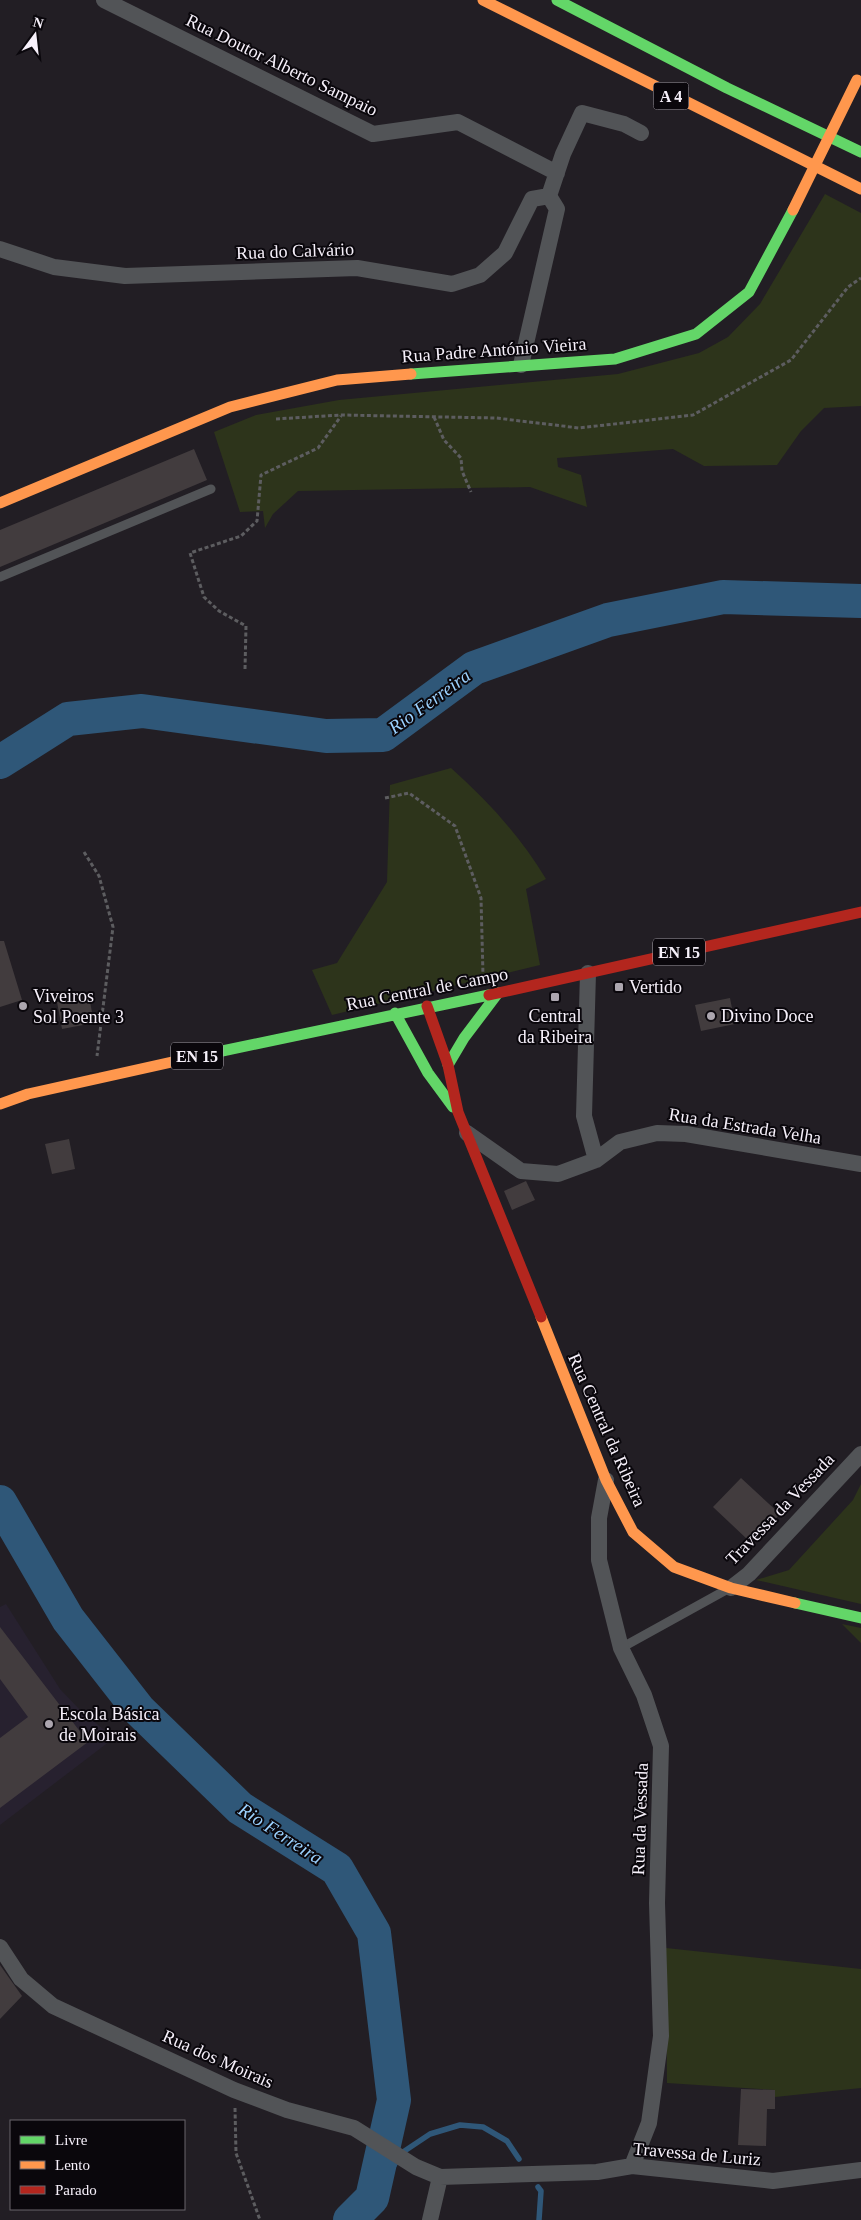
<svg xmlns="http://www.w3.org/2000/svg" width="861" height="2220" viewBox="0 0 861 2220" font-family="Georgia,serif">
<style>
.education{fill:#27212f}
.green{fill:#2d341b}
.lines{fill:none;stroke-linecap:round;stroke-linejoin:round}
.stream{stroke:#2f5778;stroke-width:5.5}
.river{stroke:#2f5778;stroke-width:34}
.building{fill:#423c3e}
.path{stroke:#5d5d60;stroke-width:3;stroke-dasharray:4 2.5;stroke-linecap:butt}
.lane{stroke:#525457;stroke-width:9}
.street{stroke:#525457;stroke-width:16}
.fast{stroke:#63d668;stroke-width:11}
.slow{stroke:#ff974d;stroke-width:11}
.jam{stroke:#b3261e;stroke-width:11}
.slow-bridge{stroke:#ff974d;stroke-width:11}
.poi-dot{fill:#aca6af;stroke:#0a070c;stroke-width:2}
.labels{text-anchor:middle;stroke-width:4;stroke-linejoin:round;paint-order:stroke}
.shield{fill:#0a070c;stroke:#afaab3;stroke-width:1}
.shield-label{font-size:16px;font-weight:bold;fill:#f6f0fa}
.street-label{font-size:18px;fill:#f6f0fa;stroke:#0a070c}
.poi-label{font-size:18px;fill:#f6f0fa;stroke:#0a070c;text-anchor:start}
.water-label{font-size:19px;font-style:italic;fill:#9bd1fe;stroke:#0a070c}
</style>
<rect width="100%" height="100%" fill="#221e24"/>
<path class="education" d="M6,1604l54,85 20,21 34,28 -114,87v-218z"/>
<path class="green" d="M825,194l36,19v193l-37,2 -23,23 -24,34 -73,1 -31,-17 -116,9 1,9 23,8 6,32 -57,-20 -232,4 -25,23 -8,14 -2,-17 -23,1 -26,-80 42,-17 83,-15 279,-26 81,-21 29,-16 32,-33z
M451,768c36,32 70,69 95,111l-20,10 14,76 -208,50 -20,-45 25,-7 50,-81 3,-97z
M861,1484v120l-105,-24 33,-10 64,-70z
M842,1624l19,4v15z
M666,1948l195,21v119l-86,9v-7l-108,-7z"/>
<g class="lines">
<path class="stream" d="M538,2187l3,4 -2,29
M372,2198l31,-46 27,-18 30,-9 23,2 24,14 12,18"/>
<path class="river" d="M0,762l68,-43 74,-8 184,25 57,-1 91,-67 134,-48 115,-23 138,4
M0,1502l68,117 71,91 101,98 97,61 37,64 20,167 -22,98 -22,22"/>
</g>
<path class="building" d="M194,449l13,31 -207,87v-37z
M0,941h4l18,59 -22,7z
M89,996l5,27 -32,6 -5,-27z
M730,998l5,26 -34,7 -6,-26z
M69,1139l6,30 -23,5 -7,-30z
M526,1181l9,19 -23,10 -8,-19z
M741,1478l39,36 -16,17 -5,-4 -12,12 -34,-32z
M0,1627l88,115 -88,66v-70l28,-21 -28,-38z
M0,1965l22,31 -22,23z
M741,2089l34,1v19h-8l-1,37 -28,-1z"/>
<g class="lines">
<path class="path" d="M434,417l10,23 17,18 1,13 9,21
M276,419l65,-4 155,3 83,10 114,-13 98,-55 57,-73 13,-9
M245,669l1,-43 -27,-15 -15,-14 -14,-44 51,-17 16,-15 4,-46 57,-27 23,-32
M385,798l24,-5 46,33 26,72 2,77
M84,852l15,24 14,51 -16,129
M235,2108l1,45 24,67"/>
<path class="lane" d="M0,577l211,-88
M621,1648l105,-58"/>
<path class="street" d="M104,0l269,134 85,-12 99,51
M0,249l54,18 71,9 232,-8 95,16 28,-9 25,-22 27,-54 17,-3
M521,365l36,-156 -8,-13 14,-42 19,-41 42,11 17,9
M588,973l-4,143 12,44
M467,1133l54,38 37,3 38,-14 24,-18 37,-9 29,1 175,30
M606,1480l-7,38v42l22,88 23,47 17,51 -4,157 4,133 -12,87 -17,43
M731,1588l18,-14 112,-120
M0,1947l21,32 32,27 181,84 53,20 67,18 62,39 24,10 157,-5 35,-6 141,15 88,-11
M430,2220l10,-43"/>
<path class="fast" d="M557,0l170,88 134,64
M411,374l204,-15 81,-25 53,-42 44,-82
M395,1013l33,60 25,34
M208,1054l281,-59
M448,1065l16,-27 34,-45
M795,1603l66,15"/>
<path class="slow" d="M483,0l378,189
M0,503l230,-96 107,-27 74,-6
M0,1104l28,-10 180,-40
M541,1317l65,163 27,52 41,35 57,21 64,15"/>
<path class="jam" d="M489,995l372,-83
M427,1006l21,59 10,47 83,205"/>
<path class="slow-bridge" d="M793,210l64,-130"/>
</g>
<g class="poi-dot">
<rect x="614" y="982" width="10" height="10" rx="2.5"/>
<rect x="550" y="992" width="10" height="10" rx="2.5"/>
<circle cx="23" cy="1006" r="5"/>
<circle cx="711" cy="1016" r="5"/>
<circle cx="49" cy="1724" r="5"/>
</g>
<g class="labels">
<g class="shield">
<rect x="653.5" y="82.5" width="35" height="27" rx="4"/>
<rect x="653" y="938.5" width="52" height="27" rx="4"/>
<rect x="171" y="1042.5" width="52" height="27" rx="4"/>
</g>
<g class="shield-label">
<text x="671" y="102">A 4</text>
<text x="679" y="958">EN 15</text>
<text x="197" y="1062">EN 15</text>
</g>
<g class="street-label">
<text transform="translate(282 65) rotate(26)" y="6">Rua Doutor Alberto Sampaio</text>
<text transform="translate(295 251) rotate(-2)" y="6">Rua do Calvário</text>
<text transform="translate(494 350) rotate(-4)" y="6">Rua Padre António Vieira</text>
<text transform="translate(427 989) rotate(-11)" y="6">Rua Central de Campo</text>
<text transform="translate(745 1126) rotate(9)" y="6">Rua da Estrada Velha</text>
<text transform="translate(607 1430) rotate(66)" y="6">Rua Central da Ribeira</text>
<text transform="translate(780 1509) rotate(-46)" y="6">Travessa da Vessada</text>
<text transform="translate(640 1819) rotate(-88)" y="6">Rua da Vessada</text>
<text transform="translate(218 2059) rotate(24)" y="6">Rua dos Moirais</text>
<text transform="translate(697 2154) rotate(5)" y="6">Travessa de Luriz</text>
</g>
<g class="poi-label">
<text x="629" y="993">Vertido</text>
<text x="33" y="1002">Viveiros<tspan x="33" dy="21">Sol Poente 3</tspan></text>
<text x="555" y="1022" text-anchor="middle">Central<tspan x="555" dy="21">da Ribeira</tspan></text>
<text x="721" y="1022">Divino Doce</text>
<text x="59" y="1720">Escola Básica<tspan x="59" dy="21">de Moirais</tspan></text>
</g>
<g class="water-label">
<text transform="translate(429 701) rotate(-36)" y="7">Rio Ferreira</text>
<text transform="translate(281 1833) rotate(33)" y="7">Rio Ferreira</text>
</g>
</g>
<rect x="10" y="2120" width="175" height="90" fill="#0a070c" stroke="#68646b"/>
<rect x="20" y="2136" width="25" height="8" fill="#63d668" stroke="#68646b"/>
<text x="55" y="2145" font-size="15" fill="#f6f0fa">Livre</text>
<rect x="20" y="2161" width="25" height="8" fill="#ff974d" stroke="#68646b"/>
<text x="55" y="2170" font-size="15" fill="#f6f0fa">Lento</text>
<rect x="20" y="2186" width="25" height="8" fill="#b3261e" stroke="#68646b"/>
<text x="55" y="2195" font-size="15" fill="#f6f0fa">Parado</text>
<g transform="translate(35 35) rotate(15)" stroke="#0a070c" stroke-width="4" paint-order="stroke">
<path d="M0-4L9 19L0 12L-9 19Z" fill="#f6f0fa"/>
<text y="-8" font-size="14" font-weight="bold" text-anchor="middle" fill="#f6f0fa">N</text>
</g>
</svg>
